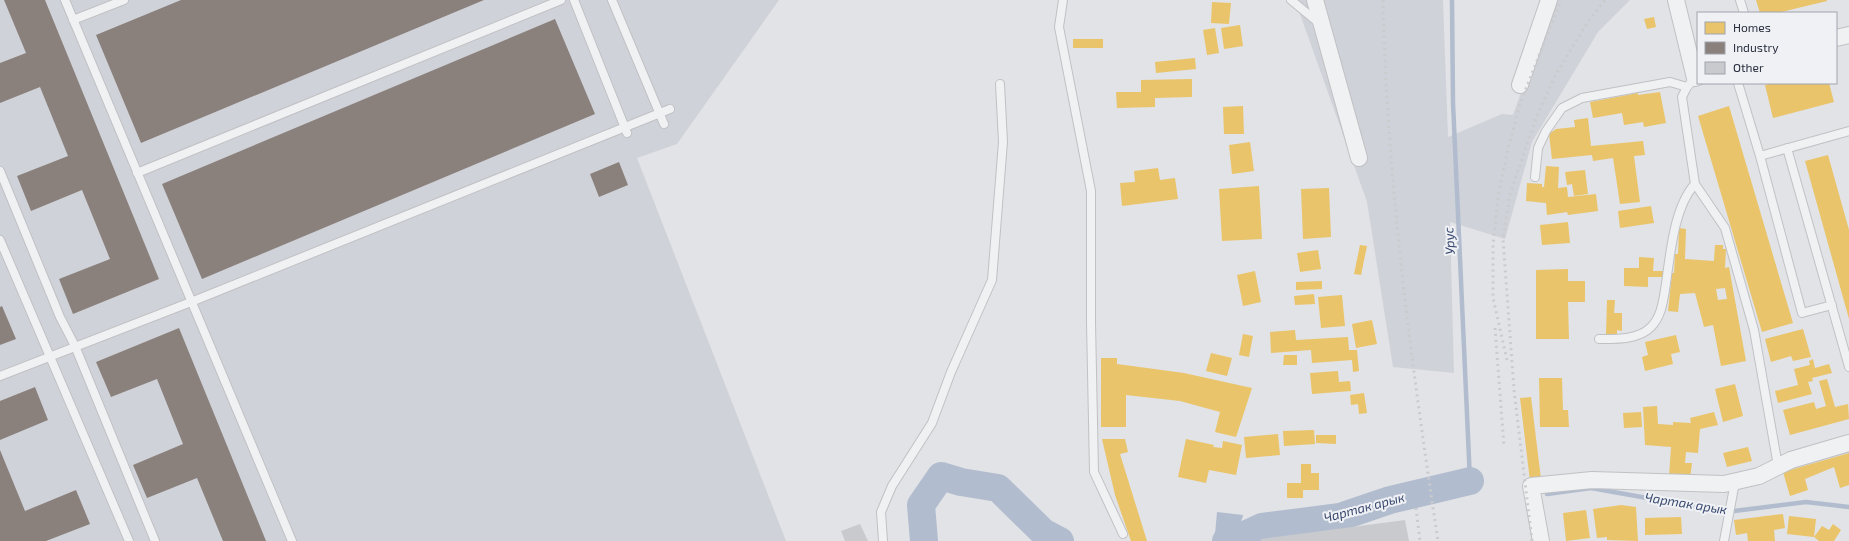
<svg xmlns="http://www.w3.org/2000/svg" width="1849" height="541" viewBox="0 0 1849 541" font-family="'Exo 2',sans-serif">
<style>
.built{fill:#d0d2d9}
.water{fill:#b2bccf}
.homes{fill:#e9c46a;fill-rule:evenodd}
.industry{fill:#8a817c}
.lines{fill:none;stroke-linecap:round;stroke-linejoin:round}
.stream{stroke:#b2bccf;stroke-width:4.5}
.river{stroke:#b2bccf;stroke-width:28}
.building{fill:#c8cacd}
.service-casing{stroke:#c0c1c4;stroke-width:10}
.minor-casing{stroke:#c0c1c4;stroke-width:18}
.service{stroke:#f0f1f3;stroke-width:8}
.minor{stroke:#f0f1f3;stroke-width:16}
.rail{stroke:#cacbcd;stroke-width:3;stroke-dasharray:2 4;stroke-linecap:butt}
.labels{text-anchor:middle;stroke-width:4;stroke-linejoin:round;paint-order:stroke}
.water-label{font-size:13px;font-style:italic;fill:#38486e;stroke:#eff1f5}
</style>
<rect width="100%" height="100%" fill="#e2e3e6"/>
<path class="built" d="M0,0h779l-102,144 -40,14 149,383h-786z
M1295,0h148l5,137 54,-23 11,1 41,-115h76l-32,32 -66,110 -27,97 -55,-17 4,151 -61,-6 -26,-165z"/>
<path class="water" d="M1217,512l26,3c-2,14 -16,17 -28,19z"/>
<path class="homes" d="M1756,0h71v1l-50,12h-17z
M1212,2l19,1 -2,21 -18,-1z
M1654,17l2,10 -9,2 -3,-10z
M1240,25l3,21 -19,3 -3,-21z
M1215,28l4,25 -12,2 -4,-25z
M1073,39h30v9h-30z
M1195,58l1,11 -40,4 -1,-11z
M1192,79v18l-37,1v9l-38,1 -1,-16h25v-12z
M1773,83h56l5,19 -61,16 -8,-33z
M1660,92l6,31 -22,4 -1,-5 -19,3 -2,-12 -29,5 -3,-16 48,-9v2z
M1243,106l1,28h-20l-1,-27z
M1729,106l64,217 -31,9 -64,-216z
M1588,118l3,28 52,-5 2,14 -11,1 6,46 -20,2 -7,-46 -20,3 -1,-6 -40,4 -3,-25 7,-5 19,-2 -1,-7z
M1250,142l4,29 -22,3 -3,-29z
M1828,155l21,75v89l-44,-158z
M1546,166l13,1 -1,21 9,-1 1,10 28,-3 2,17 -30,4 -1,-3 -20,3 -1,-12 -20,-2 1,-18 15,1v3h2z
M1158,168l2,12 15,-2 3,21 -56,7 -2,-23 15,-1 -1,-11z
M1585,170l3,24 -14,2 -2,-12 -5,1 -2,-13z
M1259,186l3,53 -40,2 -3,-52z
M1329,188l2,49 -28,2 -2,-50z
M1651,206l3,17 -34,5 -2,-17z
M1568,222l2,21 -28,2 -2,-20z
M1679,228l7,1 -1,30 29,2 1,-16h8v4h3l-1,19 4,-1 17,94 -25,5 -8,-41 -9,2 -9,-34 -15,1 -2,18 -10,-1 4,-38h2l1,-19h3zM1725,288l2,11 -9,1 -2,-11z
M1360,245l7,1 -6,29 -7,-1z
M1318,250l3,19 -21,3 -3,-19z
M1639,257l15,1 -1,13h10v6h-15v10l-24,-1v-18h15z
M1568,269v12h17v21h-17l1,37h-33v-69z
M1255,271l6,31 -18,4 -6,-31z
M1322,281v8l-26,1v-8z
M1314,294l1,10 -20,1 -1,-9z
M1342,295l3,31 -24,2 -3,-31z
M1607,300h8l-1,13h8v18l-5,-1v4h-11z
M1372,320l5,24 -21,4 -4,-24z
M1803,329l8,28 -18,4 -2,-5 -20,6 -6,-23z
M1295,330l1,10 52,-3 1,13h8l2,21 -6,1 -1,-12 -40,3 -1,-13 -40,3 -1,-21z
M1243,334l10,2 -4,21 -10,-2z
M1676,335l4,17 -9,2 2,10 -28,7 -3,-14 6,-2 -3,-13z
M1211,353l21,5 -5,18 -21,-5z
M1284,355h13v10h-14z
M1101,358h16v6l67,9 68,15 -16,49 -21,-5 5,-20 -40,-11 -54,-6v32h-25z
M1813,359l2,9 14,-4 3,9 -20,5 1,3 -5,1 4,12 -34,9 -3,-12 23,-6 -4,-16 16,-4 -1,-4z
M1338,371l1,11 11,-1 1,10 -39,3 -2,-21z
M1539,378h23l1,32h5l1,17h-29z
M1827,379l8,28 13,-3 1,15 -59,16 -7,-25 31,-8 2,7 10,-3 -7,-25z
M1735,384l8,32 -20,6 -8,-33z
M1364,393l3,20 -8,1 -1,-10 -7,1 -1,-10z
M1531,397l10,82 -11,2 -10,-83z
M1657,406l1,18 15,1v-3l18,1 -1,-5 24,-6 4,13 -18,4 -2,24 -12,-1 -1,11h7l-2,16 -21,-2 2,-30 -26,-2 -2,-38z
M1641,412l1,15 -18,1 -1,-15z
M1314,430l1,14 -31,2 -1,-15z
M1278,434l2,21 -34,3 -2,-21z
M1316,435h20v9l-20,-1z
M1102,439h23l3,13 -8,2 27,87h-16l-16,-46z
M1186,439l28,6 -1,2 9,1 1,-7 19,4 -6,30 -27,-5 -3,13 -28,-6z
M1748,447l4,14 -25,6 -4,-14z
M1849,453v32l-9,3 -6,-21 -29,12 3,11 -18,6 -7,-24z
M1301,464h10v9h8v17h-16v8h-16v-15h14z
M1621,505l15,2 2,34 -31,-1v-3l-10,1 -4,-29z
M1586,510l4,28 -24,3 -3,-28z
M1783,514l2,14 -11,2 1,11h-27l-1,-8 -11,2 -2,-15z
M1789,516l27,3 -2,18 -27,-3z
M1681,517l1,17 -37,1v-17z
M1833,524l8,6 -7,11h-15l-5,-4 8,-11 7,4z"/>
<path class="industry" d="M4,0h41l114,279 -86,35 -14,-35 51,-20 -28,-69 -51,21 -14,-35 51,-20 -28,-69 -40,16v-40l26,-10z
M181,0h303l-343,143 -45,-108z
M555,19l40,95 -393,165 -40,-95z
M619,162l9,23 -29,12 -9,-23z
M2,306l14,33 -16,6v-38z
M179,328l87,213h-43l-26,-63 -50,20 -14,-33 50,-21 -26,-65 -46,18 -15,-35z
M35,387l13,33 -48,20v-39z
M0,450l25,61 51,-21 14,34 -44,17h-46z"/>
<g class="lines">
<path class="stream" d="M1452,0l1,103 17,378h10
M1547,494l44,-6 135,24 80,-10 43,5"/>
<path class="river" d="M924,541l-3,-36 20,-29 20,6 37,6 45,44 17,9
M1226,541l10,-2 26,-12 78,-10 50,-17 80,-19"/>
</g>
<path class="building" d="M1405,520l4,21h-148v-2z
M860,524l8,17h-23l-4,-10z"/>
<g class="lines">
<defs>
<path id="service" d="M65,0l227,541
M574,0l53,133
M612,0l52,124
M1063,0l-4,27 32,164v131l3,150 29,62
M1291,0l29,24
M1740,0l4,13
M73,20l51,-20
M1695,78l-8,9 -5,10 13,87 30,44 29,102 24,136
M1738,83l22,73 89,-25
M1787,148l62,219
M1760,156l42,157 30,-8
M0,171l60,146 15,29 80,195
M137,173l424,-173
M1535,177l3,-29 8,-17 16,-23 20,-10 88,-16 17,5
M0,240l129,301
M1599,339c17,0 39,1 52,-12 10,-10 12,-25 14,-37 5,-32 8,-82 30,-106
M0,376l191,-74 479,-193
M883,541l-2,-29 11,-26 40,-63 19,-51 41,-92 11,-138 -3,-58
M1724,541l11,-59"/>
<path id="minor" d="M1315,0l44,158
M1676,0l19,78 3,-1
M1836,38l13,-3
M1520,85l29,-85
M1541,541l-10,-55 61,-6 132,4 35,-8 32,-16 58,-17"/>
</defs>
<use href="#service" class="service-casing"/>
<use href="#minor" class="minor-casing"/>
<use href="#service" class="service"/>
<use href="#minor" class="minor"/>
<path class="rail" d="M1383,0c4,181 28,362 55,541
M1495,328l9,118
M1507,360l-14,-62v-53l5,-49 10,-47 12,-45 41,-104
M1416,508l4,33
M1532,541l-18,-151 -11,-151 7,-45 26,-76 19,-42 32,-53 18,-23"/>
</g>
<g class="labels">
<g class="water-label">
<text transform="translate(1449 241) rotate(-93)" y="5">Урус</text>
<text transform="translate(1686 503) rotate(9)" y="5">Чартак арык</text>
<text transform="translate(1364 507) rotate(-15)" y="5">Чартак арык</text>
</g>
</g>
<rect x="1697" y="12" width="140" height="72" fill="#eff1f5" stroke="#a0a3ac"/>
<rect x="1705" y="22" width="20" height="12" fill="#e9c46a" stroke="#a0a3ac"/>
<text x="1733" y="32" font-size="12" fill="#2a2e3e">Homes</text>
<rect x="1705" y="42" width="20" height="12" fill="#8a817c" stroke="#a0a3ac"/>
<text x="1733" y="52" font-size="12" fill="#2a2e3e">Industry</text>
<rect x="1705" y="62" width="20" height="12" fill="#c8cacd" stroke="#a0a3ac"/>
<text x="1733" y="72" font-size="12" fill="#2a2e3e">Other</text>
</svg>
